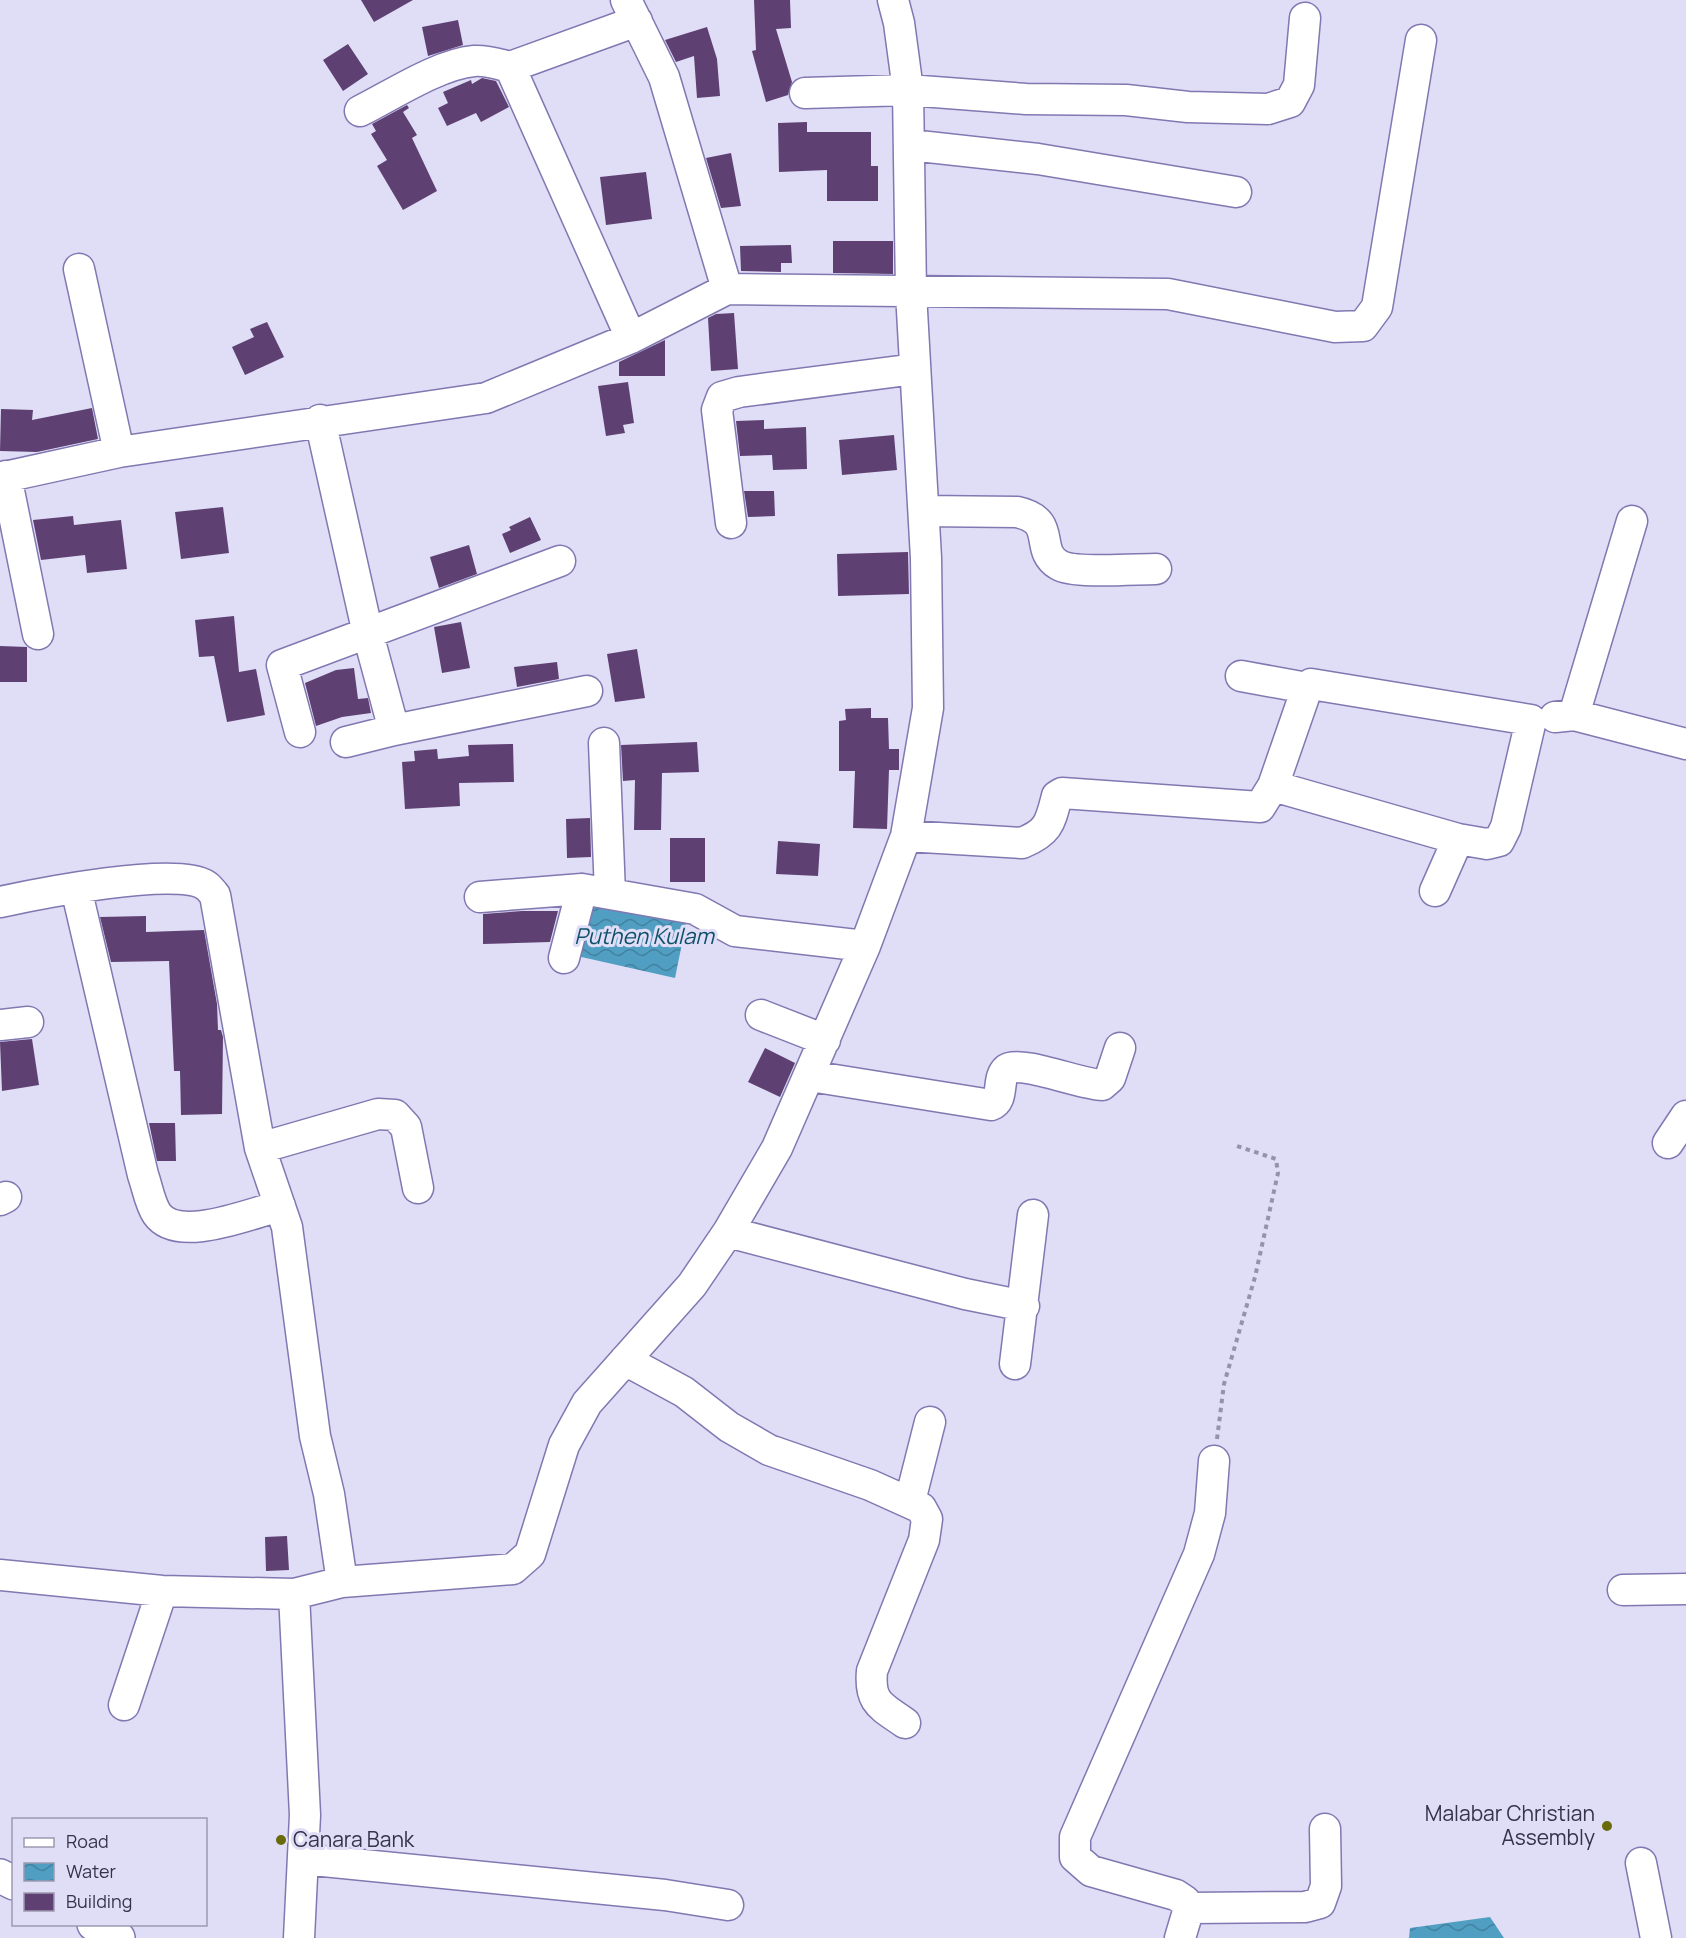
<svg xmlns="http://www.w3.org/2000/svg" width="1686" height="1938" viewBox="0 0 1686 1938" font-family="Manrope,sans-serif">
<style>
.water{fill:url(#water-waves)}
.building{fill:#5e4172}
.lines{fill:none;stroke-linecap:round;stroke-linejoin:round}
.minor-casing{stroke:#8178b1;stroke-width:33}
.major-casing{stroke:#8178b1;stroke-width:36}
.path{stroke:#9592aa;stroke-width:4;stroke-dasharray:4.5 4.5;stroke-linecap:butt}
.minor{stroke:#fff;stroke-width:30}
.major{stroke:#fff;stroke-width:33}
.poi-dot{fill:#696a09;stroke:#e0ddf6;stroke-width:2}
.labels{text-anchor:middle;stroke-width:6;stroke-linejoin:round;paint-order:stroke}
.poi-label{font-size:21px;fill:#35324a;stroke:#e0ddf6;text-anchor:end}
.water-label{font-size:22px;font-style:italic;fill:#0f5069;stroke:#e0ddf6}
</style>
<defs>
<pattern id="water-waves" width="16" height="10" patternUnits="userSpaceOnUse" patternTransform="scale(1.5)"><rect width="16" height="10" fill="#509ec2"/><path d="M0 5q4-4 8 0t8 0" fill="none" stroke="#4381a0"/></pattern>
</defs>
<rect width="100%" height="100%" fill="#e0ddf6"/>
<path class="water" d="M592,891l97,18 -14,69 -98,-22z
M1490,1917l14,21h-95l1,-10z"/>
<path class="building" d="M361,0h52l-39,22z
M754,0h36l1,28 -15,1 16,53 -4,13 -22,7 -14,-51 4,-1z
M458,20l5,25 -35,11 -6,-29z
M707,27l10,32 3,37 -23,2 -3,-42 -18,6 -11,-22z
M348,44l20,30 -25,17 -20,-31z
M482,78l14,3 13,26 -28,15 -5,-9 -29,13 -9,-18 10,-5 -5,-11 28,-12 1,4z
M407,105l2,3 -6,4 14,23 -5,3 25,53 -34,19 -26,-44 10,-6 -16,-26 5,-3 -4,-7z
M807,122v10h64v34h7v35h-51v-31l-48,2 -1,-49z
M731,153l10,53 -20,2 -15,-50z
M646,172l6,47 -46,6 -6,-48z
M833,241h60v33l-60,-1z
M791,245l1,18h-11v9l-40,-1 -1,-25z
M734,313l4,56 -27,2 -3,-53 8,-4z
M267,322l17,35 -39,18 -13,-28 22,-10 -4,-8z
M665,340v36h-46v-14z
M628,382l6,41 -11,2 2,8 -19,3 -8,-50z
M92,408l6,31 -61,13 -37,-1 1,-42 32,1 -1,10z
M764,420v9l42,-2 1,42 -34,1 -1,-15 -32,1 -4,-35z
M894,435l3,35 -55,5 -3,-35z
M744,491h30l1,25 -27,1z
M223,507l6,46 -48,6 -6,-47z
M73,516l1,9 47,-5 6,49 -40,4 -2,-18 -44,5 -8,-40z
M530,517l11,23 -31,13 -8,-19 9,-4 -2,-3z
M469,545l8,29 -38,14 -9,-31z
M908,552l1,42 -71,2 -1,-42z
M234,616l5,56 17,-3 9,46 -38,7 -13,-66 -15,1 -4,-37z
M461,622l9,46 -28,5 -8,-46z
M0,646l27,1v35h-27z
M637,649l8,49 -30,4 -8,-48z
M557,662l2,17 -42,8 -3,-20z
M354,668l4,31 10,-1 3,15 -29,4 -26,9 -11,-43 31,-13z
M871,708v10h17l1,31h10v21h-10l-2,59 -34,-1 2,-57h-16v-50l7,-1 -1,-11z
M697,742l2,30 -37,1 -1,57h-27l1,-50 -12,1 -2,-36z
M513,744l1,38 -55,1 1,23 -55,3 -3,-47 13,-1 -1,-10 23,-2 1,10 31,-3 -1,-11z
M590,818l1,39 -24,1 -1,-39z
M670,838h35v44h-35z
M778,841l42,3 -2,32 -42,-2z
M522,911h36l-8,31 -67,2v-30z
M146,916v16l58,-2 13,74 1,26h3l2,7 -1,77 -41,1 -1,-44h-6l-5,-110 -58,1 -11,-45z
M32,1039l7,46 -37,6 -2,-49z
M765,1048l30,15 -15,34 -32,-15z
M149,1123h26l1,38h-19z
M287,1536l2,34 -23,1 -1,-34z"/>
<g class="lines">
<defs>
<path id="minor" d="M626,0l38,77 63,212
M805,93l103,-3 118,9 100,1 62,7 80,2 22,-7 9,-17 6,-67
M360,111c32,-16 79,-47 114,-50 13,-1 24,3 36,6
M910,145l128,14 198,33
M79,269l40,183
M631,338l-121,-271 127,-46
M320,420l48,214 26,96 -48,12
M6,476l32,158
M0,478l119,-26 367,-54 145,-60 96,-49 441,5 167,33 28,-1 14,-19 44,-267
M924,511l93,1c42,9 16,38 42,53 15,9 76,4 97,4
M731,523l-14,-113 5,-13 17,-5 176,-23
M1241,676l66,12
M1574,715l58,-194
M1555,717l19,-2 112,29
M394,730l193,-39
M300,732l-18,-67 278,-104
M604,743l6,150
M906,836l116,7c27,-11 28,-20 35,-47l5,-3 198,14 13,-21 34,-98 4,-4 220,36 -25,107 -7,14 -12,3 -29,-5 -185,-53
M76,888l67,287c4,11 7,29 14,39 21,30 94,-1 123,-8
M1435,891l23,-52
M480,897l102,-8 113,20 40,22 130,15
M0,902c37,-8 177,-36 205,-17 4,2 7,7 10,10l45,253 27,79 28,209 14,58 13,88
M564,958l18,-69
M761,1015l64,25
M0,1025l28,-3
M810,1076l181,29c14,-5 5,-27 16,-36 13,-9 76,16 95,16l8,-7 10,-30
M1668,1143l18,-27
M260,1148l118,-34 17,1 11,12 12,61
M0,1200l6,-3
M728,1232l237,62 59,12
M625,1360l59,32 45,35 40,23 101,35 51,23 6,11 -3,21 -52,131c-3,32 9,35 33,52
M1015,1364l18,-149
M910,1501l20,-79
M0,1575l162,16 132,3 48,-12 171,-13 17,-15 34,-109 23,-42 105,-118 36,-53 49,-84 88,-202 41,-110 22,-128 -2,-150 -15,-265 -3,-203 -9,-67 -6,-23
M1623,1590l63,-1
M294,1594l11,221 -6,123
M124,1705l38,-114
M303,1859l362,36 63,10
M1641,1863l15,75
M1189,1908l116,-1 15,-4 6,-17 -1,-57
M1180,1938l9,-30 -4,-7 -9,-6 -85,-24 -16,-14v-20l124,-283 11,-41 4,-52"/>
<path id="major" d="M0,1876l14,7
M94,1924l24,14"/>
</defs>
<use href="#minor" class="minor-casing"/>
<use href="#major" class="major-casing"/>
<path class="path" d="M1217,1439l7,-55 31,-107 23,-104 -2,-14 -42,-14"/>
<use href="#minor" class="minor"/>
<use href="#major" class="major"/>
</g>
<g class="poi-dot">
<circle cx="1607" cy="1826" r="6"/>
<circle cx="281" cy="1840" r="6"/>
</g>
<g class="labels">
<g class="poi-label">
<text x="1595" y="1821">Malabar Christian<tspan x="1595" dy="24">Assembly</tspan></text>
<text x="293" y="1847" text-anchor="start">Canara Bank</text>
</g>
<g class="water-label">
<text x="644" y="944">Puthen Kulam</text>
</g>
</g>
<rect x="12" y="1818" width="195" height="108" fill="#e0ddf6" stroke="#9c99b1" stroke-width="1.5"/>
<rect x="24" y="1838" width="30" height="9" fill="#ffffff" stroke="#9c99b1" stroke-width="1.5"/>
<text x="66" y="1848" font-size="18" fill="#35324a">Road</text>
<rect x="24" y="1863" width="30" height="18" fill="url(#water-waves)" stroke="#9c99b1" stroke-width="1.5"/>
<text x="66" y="1878" font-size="18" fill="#35324a">Water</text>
<rect x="24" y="1893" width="30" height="18" fill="#5e4172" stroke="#9c99b1" stroke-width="1.5"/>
<text x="66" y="1908" font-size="18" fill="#35324a">Building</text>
</svg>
